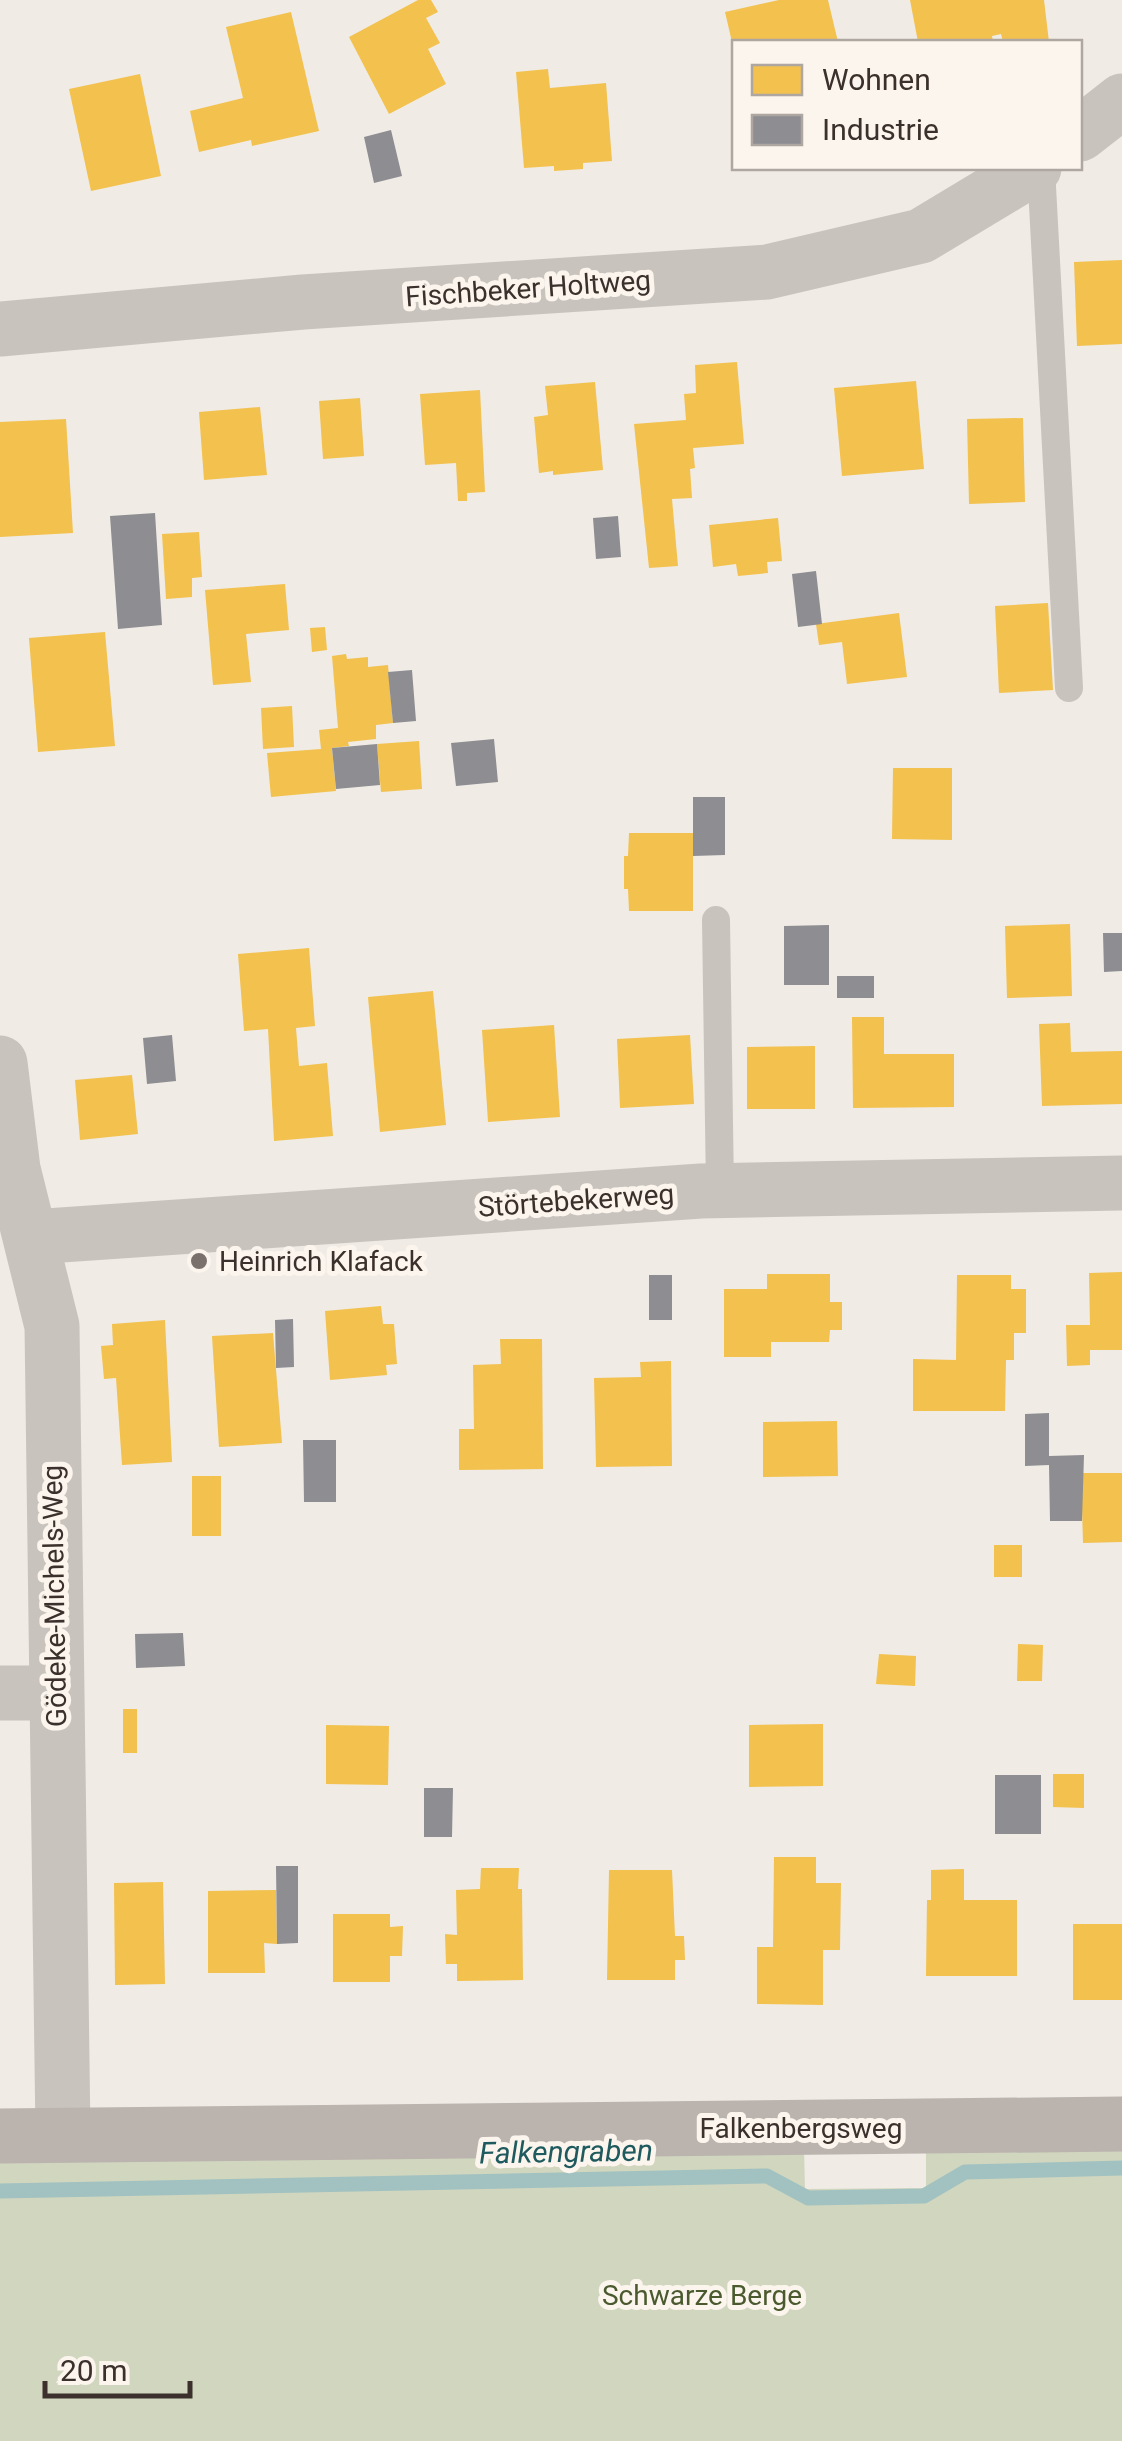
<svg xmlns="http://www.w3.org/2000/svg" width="1122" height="2441" viewBox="0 0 1122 2441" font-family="Roboto,sans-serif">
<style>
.green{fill:#d1d6bf}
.homes{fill:#f2c14e}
.industry{fill:#8d8d92}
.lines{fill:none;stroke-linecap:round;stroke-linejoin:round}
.stream{stroke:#a1c2c1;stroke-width:15}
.lane{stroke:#c9c3be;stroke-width:28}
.street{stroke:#c9c3be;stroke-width:55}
.secondary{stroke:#bab3ae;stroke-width:55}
.poi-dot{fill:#7a716c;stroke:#fbf5ee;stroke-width:4}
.labels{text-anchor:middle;stroke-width:10;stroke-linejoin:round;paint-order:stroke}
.street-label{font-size:28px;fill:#3b302b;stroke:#fbf5ee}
.poi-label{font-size:28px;fill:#3b302b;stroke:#fbf5ee;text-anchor:start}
.park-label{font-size:28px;fill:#4a5a2e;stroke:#fbf5ee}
.water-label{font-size:30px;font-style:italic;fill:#1f5a5e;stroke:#fbf5ee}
</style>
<rect width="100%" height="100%" fill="#f0ebe5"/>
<path class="green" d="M1122,2146v295h-1122v-283l804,-10 1,41 121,-1v-41z"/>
<path class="homes" d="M418,0h13l7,12 -12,6 14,25 -12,6 18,35 -57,30 -40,-77z
M779,0h49l10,42h-106l-7,-30z
M910,0h134l5,42h-46l-2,-8 -9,2 1,6h-75z
M291,12l28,119 -67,15 -1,-6 -52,12 -9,-41 53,-13 -17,-71z
M548,69l2,19 56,-5 6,78 -29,2v6l-29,2v-5l-30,2 -8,-96z
M140,74l21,102 -70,15 -22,-102z
M1122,260v84l-45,2 -3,-84z
M737,362l7,82 -51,4 2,20 -5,1 2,29 -20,1 6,67 -29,2 -15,-144 52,-4 -2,-26 12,-1 -1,-28z
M916,381l8,88 -82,7 -8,-88z
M595,382l8,88 -50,5v-4l-14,2 -5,-56 14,-2 -3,-29z
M480,390l5,102 -18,1v8h-9l-2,-38 -31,2 -5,-71z
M360,398l4,58 -41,3 -4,-58z
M260,407l7,68 -63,5 -5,-68z
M1023,418l2,84 -56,2 -2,-85z
M66,419l7,114 -73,4v-115z
M778,518l4,43 -15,1 1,11 -30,3 -2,-12 -23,3 -4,-42z
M199,532l3,45 -10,1v19l-26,2 -4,-65z
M285,584l4,46 -43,4 5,48 -38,3 -8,-95z
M1048,603l5,87 -54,3 -4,-87z
M899,613l8,64 -60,7 -5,-42 -23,3 -3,-21z
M325,627l2,23 -15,2 -2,-24z
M105,632l10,114 -77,6 -9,-114z
M346,654l1,5 21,-2v10l20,-2 5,58 -17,2v14l-28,3 1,4 -17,2 4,43 -65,6 -4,-44 54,-4 -2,-19 19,-2 -6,-72z
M292,706l2,41 -31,2 -2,-41z
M419,741l3,48 -41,3 -4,-48z
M893,768h59v72l-60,-1z
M629,833h64v78h-64l-1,-22h-4v-33h4z
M1070,924l2,72 -65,2 -2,-72z
M309,948l6,78 -19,2 3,38 28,-3 6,73 -59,5 -6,-112 -24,2 -6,-77z
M433,991l13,134 -66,7 -12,-135z
M852,1017h32v37h70v53l-101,1z
M1070,1023l1,29 51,-1v53l-80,2 -3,-82z
M554,1025l6,92 -72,5 -6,-92z
M690,1035l4,69 -74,4 -3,-69z
M815,1046v63h-68v-62z
M132,1075l6,59 -58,6 -5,-60z
M1122,1272v78h-32v15l-23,1 -1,-41h24l-1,-52z
M767,1274h63v28h12v28h-12l-1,12h-58v15h-47v-68h43z
M957,1275h54v14h15v44h-12v27h-8l-1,51h-92v-52l43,1z
M381,1306l2,18h11l3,40 -11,1 1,10 -57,5 -5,-69z
M165,1320l7,142 -50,3 -6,-87 -12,1 -3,-33 12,-1 -1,-21z
M273,1333l9,110 -63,4 -7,-111z
M500,1339h42l1,130 -84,1v-41h15l-1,-64 28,-1z
M671,1361l1,105 -76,1 -2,-89 47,-1 -1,-15z
M837,1421l1,55 -75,1v-55z
M1081,1473h41v69l-39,1z
M192,1476h29v60h-29z
M994,1545h28v32h-28z
M1018,1644l25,1 -1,36h-25z
M879,1654l37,2 -1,30 -39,-2z
M123,1709h14v44h-14z
M823,1724v62l-74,1v-62z
M326,1725l63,1 -1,59 -62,-1z
M1053,1774h31v34l-31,-1z
M774,1857h42v26h25l-1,67h-17v55l-66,-1v-57h16z
M481,1868h38l-1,21h4l1,91 -66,1v-17h-11l-1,-30 12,1 -1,-45 24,-1z
M964,1869v31h53v76h-91l1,-76h4v-30z
M609,1870h63l3,66h9l1,24h-10v20h-68z
M163,1882l2,102 -50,1 -1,-102z
M276,1890l1,54 -13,-1 1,30h-57v-82z
M333,1914h57v13l13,-1 -1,30h-12v26h-57z
M1073,1924h49v76h-49z"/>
<path class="industry" d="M391,130l11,46 -28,7 -10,-46z
M155,513l7,112 -44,4 -8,-113z
M618,516l3,41 -25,2 -3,-41z
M816,571l6,53 -24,3 -6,-53z
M412,670l4,51 -23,2 -5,-51z
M494,739l4,43 -42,4 -5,-43z
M377,744l3,41 -44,4 -4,-41z
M693,797h32v58l-32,1z
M829,925v60h-45v-59z
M1103,933h19v38l-18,1z
M837,976h37v22h-37z
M172,1035l4,46 -29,3 -4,-46z
M649,1275h23v45h-23z
M293,1319l1,48 -18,1 -1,-48z
M1049,1413v43l35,-1 -2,66h-32l-1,-56 -24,1v-52z
M303,1440h33v62h-32z
M183,1633l2,33 -49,2 -1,-34z
M995,1775h46v59h-46z
M424,1788h29l-1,49h-28z
M276,1866h22v77l-21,1z"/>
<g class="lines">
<path class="stream" d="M0,2191l767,-15 41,22 116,-2 41,-24 157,-4"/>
<path class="lane" d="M1041,168l28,520
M716,920l4,270"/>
<path class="street" d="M1080,134l42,-33
M0,329l303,-27 464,-30 154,-36 113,-68
M0,1063l13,106 39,157 11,809
M32,1237l669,-46 421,-8
M0,1693h55"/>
<path class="secondary" d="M0,2136l1122,-12"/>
</g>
<circle class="poi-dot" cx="199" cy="1261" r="10"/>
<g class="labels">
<g class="street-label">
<text transform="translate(528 288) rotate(-4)" y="10">Fischbeker Holtweg</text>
<text transform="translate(576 1200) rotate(-4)" y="10">Störtebekerweg</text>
<text transform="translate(54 1596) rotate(-91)" y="10">Gödeke-Michels-Weg</text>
<text x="801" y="2138">Falkenbergsweg</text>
</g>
<g class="poi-label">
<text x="219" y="1271">Heinrich Klafack</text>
</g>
<g class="park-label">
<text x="702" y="2305">Schwarze Berge</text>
</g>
<g class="water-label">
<text transform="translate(566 2152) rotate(-1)" y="10">Falkengraben</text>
</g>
</g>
<rect x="732" y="40" width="350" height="130" fill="#fbf5ee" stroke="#aea6a0" stroke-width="2.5"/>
<rect x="752" y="65" width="50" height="30" fill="#f2c14e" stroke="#aea6a0" stroke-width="2.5"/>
<text x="822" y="90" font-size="30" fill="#3b302b">Wohnen</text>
<rect x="752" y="115" width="50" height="30" fill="#8d8d92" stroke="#aea6a0" stroke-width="2.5"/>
<text x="822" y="140" font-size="30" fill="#3b302b">Industrie</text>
<path d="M45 2381v15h145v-15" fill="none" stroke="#3b302b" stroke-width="5"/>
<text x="60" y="2381" font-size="30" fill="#3b302b" stroke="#fbf5ee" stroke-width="8" paint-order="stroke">20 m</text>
</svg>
